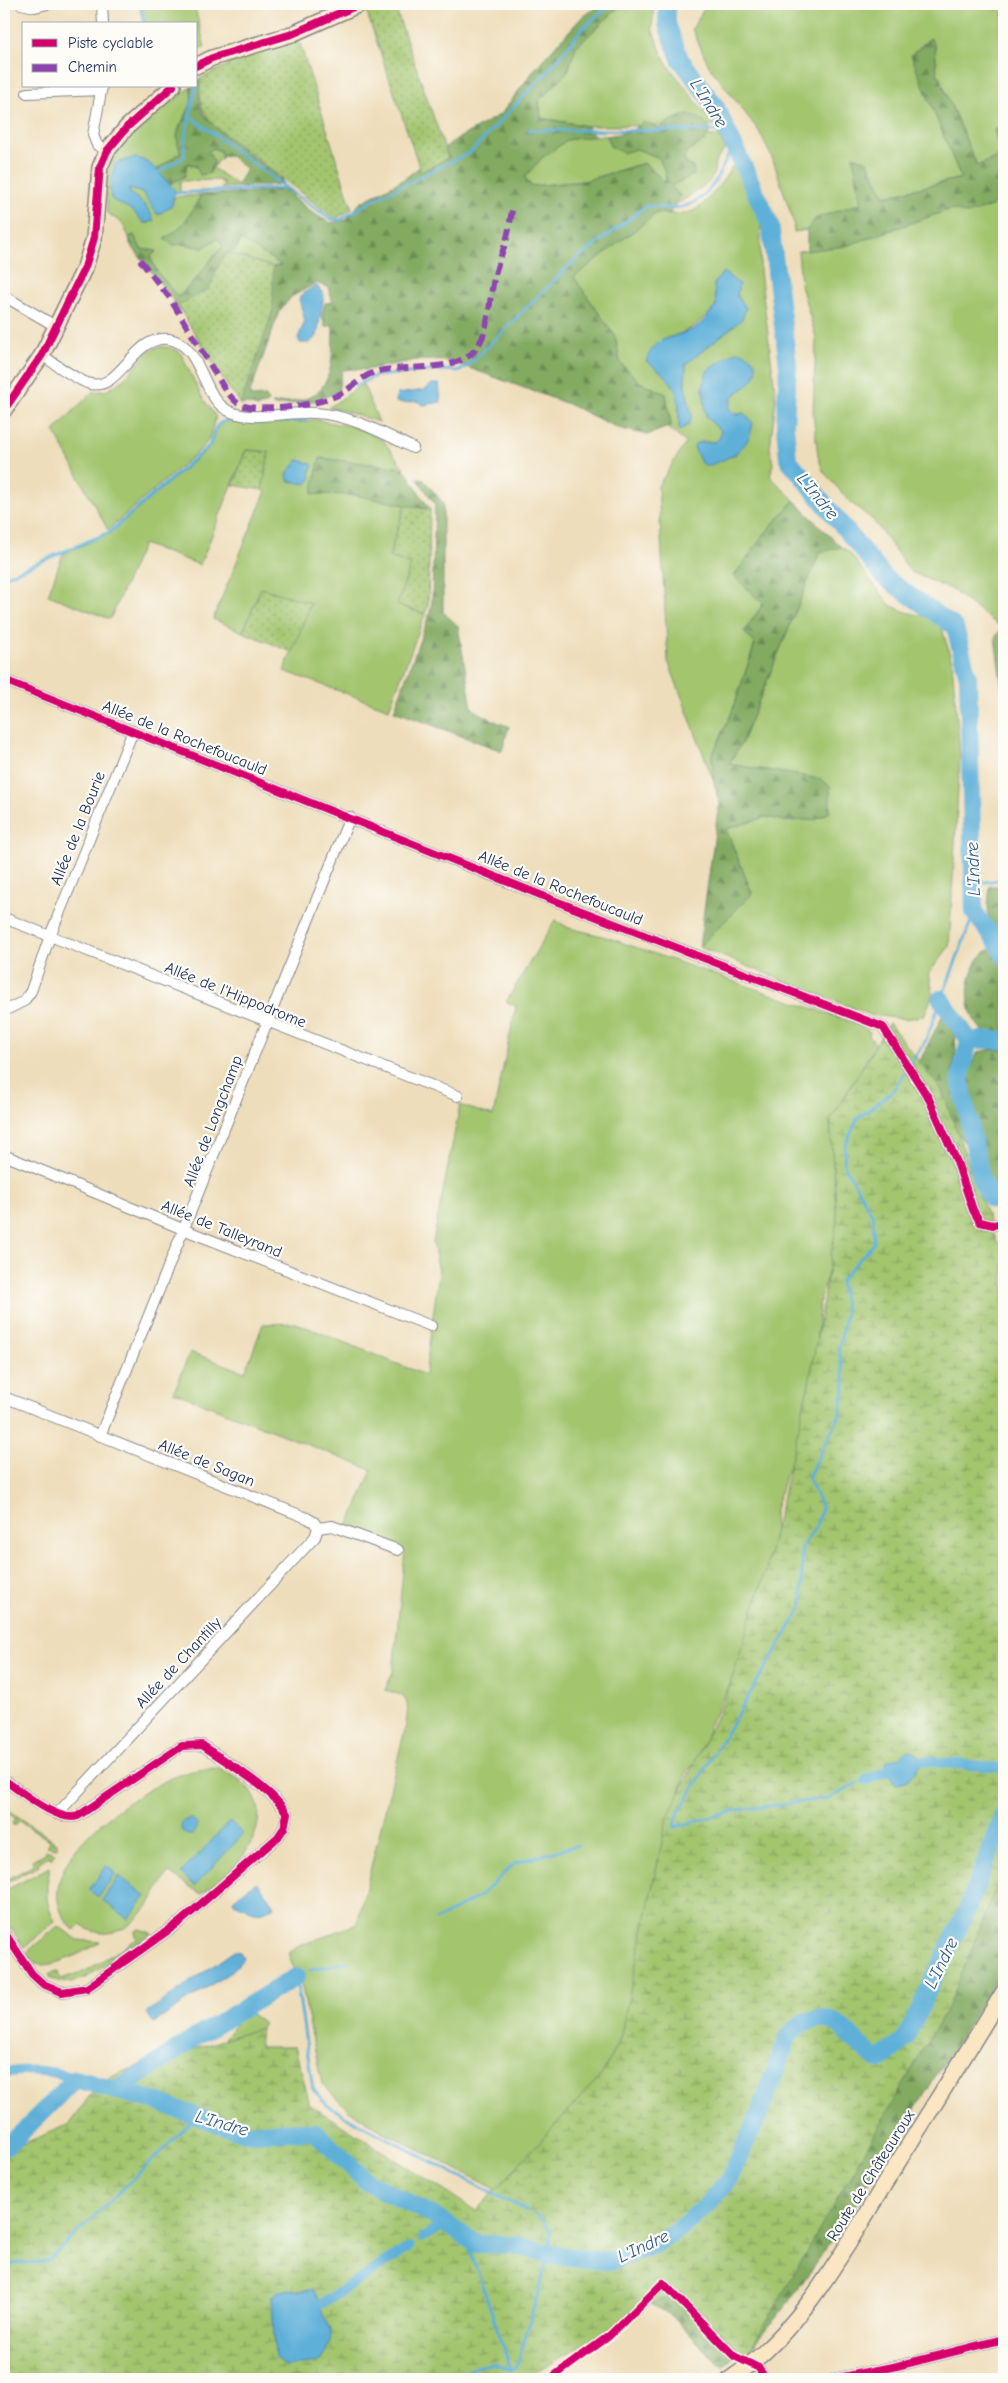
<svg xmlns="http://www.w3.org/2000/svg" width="1008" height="2383" viewBox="0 0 1008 2383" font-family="'Comic Neue',sans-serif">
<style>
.grass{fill:#a3c56e;stroke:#5f7a66;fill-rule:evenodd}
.forest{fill:url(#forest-firs);stroke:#4e6c60}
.wetland{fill:url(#wetland-marsh);stroke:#5f7a66}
.park{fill:url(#park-dots);stroke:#5f7a66}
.water{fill:#5eb0d9;stroke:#3c709c}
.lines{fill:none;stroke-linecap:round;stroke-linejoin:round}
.stream{stroke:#5eb0d9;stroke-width:3}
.canal{stroke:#5eb0d9;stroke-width:10}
.river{stroke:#5eb0d9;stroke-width:18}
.street-casing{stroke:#84868c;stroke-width:12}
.secondary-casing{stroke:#84868c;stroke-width:18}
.street{stroke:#fff;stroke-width:10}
.secondary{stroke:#fbe6c3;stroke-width:15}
.quiet{stroke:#8e44ad;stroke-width:6;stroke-dasharray:12 6;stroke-linecap:butt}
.cycleway-casing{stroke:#fdfcf7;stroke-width:11}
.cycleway{stroke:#d6006c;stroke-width:8}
.labels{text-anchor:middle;stroke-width:4.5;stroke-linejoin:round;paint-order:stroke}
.street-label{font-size:16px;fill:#1b2f5e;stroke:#fdfcf7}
.water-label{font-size:18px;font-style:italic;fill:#325c89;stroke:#fdfcf7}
</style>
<defs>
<pattern id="forest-firs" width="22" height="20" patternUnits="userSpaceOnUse" patternTransform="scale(1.25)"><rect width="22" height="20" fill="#82aa61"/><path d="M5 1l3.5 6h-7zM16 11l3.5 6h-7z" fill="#6a8b53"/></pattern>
<pattern id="wetland-marsh" width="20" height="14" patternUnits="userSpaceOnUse" patternTransform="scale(1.25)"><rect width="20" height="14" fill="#a3c56e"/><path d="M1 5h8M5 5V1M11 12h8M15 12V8" fill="none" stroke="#84a05e"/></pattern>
<pattern id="park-dots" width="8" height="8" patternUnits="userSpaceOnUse" patternTransform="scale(1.25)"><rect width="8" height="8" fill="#a3c56e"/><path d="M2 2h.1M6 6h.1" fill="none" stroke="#84a05e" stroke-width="1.8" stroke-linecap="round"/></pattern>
</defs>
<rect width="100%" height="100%" fill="#fdfcf7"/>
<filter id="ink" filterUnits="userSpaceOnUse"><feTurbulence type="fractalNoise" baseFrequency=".02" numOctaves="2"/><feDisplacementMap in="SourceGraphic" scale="10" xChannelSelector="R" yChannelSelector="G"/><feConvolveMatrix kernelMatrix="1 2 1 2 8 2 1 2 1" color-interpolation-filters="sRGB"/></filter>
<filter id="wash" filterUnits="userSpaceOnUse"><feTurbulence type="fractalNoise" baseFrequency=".0096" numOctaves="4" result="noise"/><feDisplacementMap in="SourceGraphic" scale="20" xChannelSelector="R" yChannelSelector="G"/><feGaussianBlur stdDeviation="1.12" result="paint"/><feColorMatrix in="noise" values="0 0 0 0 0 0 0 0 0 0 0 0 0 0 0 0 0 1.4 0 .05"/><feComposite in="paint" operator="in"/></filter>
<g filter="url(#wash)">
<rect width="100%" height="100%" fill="#eeddba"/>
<path class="grass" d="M139,4h55l11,44h-9v-24h-53z
M630,4h24l-2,25 13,32 49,64 -127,1 -46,-8 -2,-17 29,-30 7,-24 43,-39z
M707,4h297v120l-10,6 8,25 -25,11 -40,-94 -2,-24 -5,-10 -19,17 50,123 -76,18 -18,-35 -14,-4 9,47 -46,14 -9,12 -13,2 -1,-12 -20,-60 -14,-29 -50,-65 -17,-37z
M191,87c0,5 1,11 0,16 -5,19 -21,26 -10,49l-26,19c-11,-14 -18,-14 -35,-9l-9,36 22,13 11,12h6l-4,-17 -16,-13 -1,-4 14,4 15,22 14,-10 2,-8 27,-2 -15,26 -8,9 -13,9 9,6 9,-1 20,4 15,-11 5,9c-16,17 -28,37 -46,51l-19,-24 -8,-16 7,-6 -16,-2 -7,-14 -5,2 -7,-14 -15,-10c0,-14 -2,-31 2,-43 9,-29 58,-65 82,-83z
M594,136h125l6,13 -10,13 -1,11 -5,9 -28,20h-4l4,-6 -37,-33 -60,18 -53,5 -6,-9 16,-19 26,-18z
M212,148l8,3 2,7 -3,1 -6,9 24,17 -1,2 -15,1 3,-6h-4v-2l-40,1v11h-5l-7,-7 17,-9 2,-13 11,5 14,-1 2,-5 -7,-11z
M736,160l25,59 -1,52 16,127 -6,50 3,16 -3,12 24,24 -32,37 1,67 -19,28 11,11 -23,69 -20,44 2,26 -46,-121 -10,-175 28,-43 -19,-16 4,-2 -5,-31 -26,-12 -20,-20 -5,-26 -42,-59 84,-64c10,1 26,2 36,-2 15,-7 35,-37 43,-51zM723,273l23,35 -4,11 -56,45 -1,23 7,29 -13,14 -1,-35 -11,-20 -3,-36c25,-7 34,-14 52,-33l-2,-22zM756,374c-9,13 -25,19 -27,35 5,7 8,5 15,4l-8,41 -28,11 -14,-18 6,-5h15l5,-4 1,-7 -15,-14 -3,-30z
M1004,192v434l-2,2 -50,-38 -41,-18 -38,-52 -24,-19 -26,-30 -5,-15 -5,-42 3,-76 -15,-53 -3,-34 48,-5 105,-37 41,-3z
M241,240l36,21 5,5 -9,1 -45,-14 9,-5z
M158,347h9l13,5 22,45 14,20 -8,24 -8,9 -92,80 -54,-99 38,-39 16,-2 15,-10 25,-28z
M363,384l16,38 -41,-13 -10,-1z
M312,419l42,8 29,13 21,28 -84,-10 -8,36 43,1 50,10 -16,52 23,6 -15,42 28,9 -36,95 -105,-38 26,-68 -49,-15 -18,44 -30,-13 53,-128 -4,-1 7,-38 -23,-2 -46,115 -57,-21 -33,75 -62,-24 15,-41 47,-21 99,-85 10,-24 6,-3 33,2 50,-1z
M841,547l7,4 42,54 16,7 23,5 13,11 10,34 8,93 -11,192 -20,26 4,21 -9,22 -19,3 -34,-4 -172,-68 53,-54 -26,-64 40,-12 18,4 30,-1 16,-8 -9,-33 -92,-15 12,-20 79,-192z
M555,920l14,8 37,9 251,87 13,8 -1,4 7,8 -46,77 7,99 -5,41 -12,37 -10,121 -25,57 -11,37 3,57 -19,60 -49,96 -5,29 -17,16 -17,50 -42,212 -103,171 -143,-73 -33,-21 -27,-26 -20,-96 -14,-35 11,-7 58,-22 49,-199c3,-24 4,-29 -21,-35l8,-18 12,-121 -57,-24 24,-57 -198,-78 16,-40 55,20 18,-48 33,-1 129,52 14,-103 -6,-30 27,-137 33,11 23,-110 -10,-4z
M216,1768c54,20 53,59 18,99 -9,10 -22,18 -33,27l-33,-22c-17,33 -44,80 -88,53l-6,5c-60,-58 60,-140 108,-156 12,-4 22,-5 34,-6z
M50,1867c-4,19 -6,36 5,54l-31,27 -20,-31v-26z
M58,1926l20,14 22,2 -1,1c-14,8 -50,28 -65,20l-7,-11z
M139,1929l13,4 -65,44c-12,6 -23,7 -36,2l-1,-3v-2l8,-2 2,7 26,-8 51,-32 -2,-7z
M245,2010l19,13 -29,41 -19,-13z"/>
<path class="forest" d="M603,4h27l-12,4 -42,39 -8,24 -29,30 2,17 46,8 7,10 -27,4 -25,18 -17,19 6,9 53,-5 60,-18 22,20 -1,-11 -6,-14 -23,-9 -13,4 -13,-7 -3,-10 22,-4 15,-10 15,6c20,-13 34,-21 52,1l-6,12 -17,10 -4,7 3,7 6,2 1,8 -23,11 10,10 -12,18 -12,-1 -83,64 41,59 5,26 20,20 26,12 5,32 -24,9 -29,-7 -50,-24 -118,-43 -34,-1 -51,10 -11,-1 -12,1 -4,22 -24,9 -40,5 -2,-2c11,-2 28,-2 38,-7 26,-13 22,-48 23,-72l-8,2 -3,-11 3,-13 8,-1 -5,-15 -12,-4 -25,14 -12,15 -29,81 1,4 15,-1 2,7 -10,4 -11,-3 -7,1 -1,-3 30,-87 4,-48 8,-2 -40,-25 -4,8 -9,5 -9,33 -40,25 -8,-14 -41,-53 -1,-7 5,-2 7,14 16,2 -7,6 8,16 20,24c17,-14 29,-34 45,-51l-5,-8 -15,10 -20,-4 -9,1 -10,-6c20,-12 26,-24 37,-44l85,-5 25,22 19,11 17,-3 13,-17 44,-24 48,-37 49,-28 37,-49 45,-49z
M931,38l4,10 2,24 40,94 25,-11 -8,-25 10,-6v68l-12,14 -25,8 -16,-5 -105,37 -39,5v-21l9,-12 45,-15 -8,-47 14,5 18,35 76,-18 -50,-123z
M200,79c-1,11 -2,25 4,35 11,18 59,50 78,66l1,4 -47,3 10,-18 -15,-13h-7l-2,2 -2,-7 -5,-3 -7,3 6,11 -4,11 -10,2 -4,-9 -9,-3 -2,13 -17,9 -13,-14 26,-19c-11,-23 5,-30 10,-49 1,-5 0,-11 0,-16l5,-1v-4z
M320,458l84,10 26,42 -75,-15 -43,-1z
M417,478l7,2 19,23v109l15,14 14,82c11,7 24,15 37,18l-7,25 -108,-40 36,-99 2,-11 3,-97z
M794,500l47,47 -21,5 -79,192 -12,20 92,15 9,7v26l-16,8 -30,1 -18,-4 -40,12 26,65 -53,53 20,-144 -5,-21 -2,-26 20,-44 23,-68 -11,-12 19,-28 -29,-28 28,-39z
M1004,626v80l-9,-69z
M990,886h8l6,9v51c-17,-29 -18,-27 -14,-60z
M993,948l11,17v71c-45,4 -46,-75 -11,-88z
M943,1014l12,19 1,18 -4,24 12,49v18l-18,-25 -29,-50z
M994,1049l10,1v146l-7,-2 -8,-11 -21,-109 10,-22z
M1004,1817v151l-144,229 -68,101 -48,59 -9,-4 -11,14 -15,-12 -32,-35 -29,-19 9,-12 13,10 8,-2 4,-8z"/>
<path class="wetland" d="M889,1023l53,68 55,151 7,4v621l-54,136 -204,354 -65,-65 -32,13 -124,74h-521v-227l65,-28 31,-42 27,-12 134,-42 -2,19h36l15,58 166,106 126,-137 18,-36 47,-219 59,-122 39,-124 45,-195 27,-158 -7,-99z"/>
<path class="park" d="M381,4h13l54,154 -27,14 -54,-159z
M299,40l53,169 -17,10 -121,-93c-13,-15 -15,-27 -14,-47l45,-23z
M228,253l45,14v44l-32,92 -14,-17 -49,-80 31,-17 11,-27z
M246,450l23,2 -7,38 -29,-5z
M405,505l25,5 -2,95 -3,9 -28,-9 14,-41 -22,-7z
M261,588l50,15 -19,49 -49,-20z
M4,1807l53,36v5l-10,-2 3,-5 -31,-21 -4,6 -3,-2 3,-6 -11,-7z
M45,1850l10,3 -4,6 -2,-3 -11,7 1,3 -35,18v-3l30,-16 -2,-5 12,-6z"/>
<path class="water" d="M133,158c17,-1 30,21 42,32l-3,15 -14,10 -15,-22 -14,-4 1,4c10,8 20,15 24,28l-10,2 -11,-12 -22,-12 -1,-13 5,-22z
M723,272l16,12 -2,12 9,12 -4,11 -56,45 -1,23 7,29 -4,9 -9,6c1,-39 0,-47 -33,-70 10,-28 29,-21 50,-34 8,-5 14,-14 20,-21l-2,-22z
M316,285l8,10 -7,41 -8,7h-9l-2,-5 7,-17 -6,-22 2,-4z
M738,351c19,5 25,20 10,34 -5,4 -13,8 -16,12 -2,4 -2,8 -3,12l7,6 8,-2 9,10c-4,27 -21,34 -45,43l-7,-3 -7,-16 2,-4 19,-1 5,-4 1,-7 -15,-14 -3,-31 4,-15 9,-7z
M432,384h7l2,18 -18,3 -6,-4 -13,2 -8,-1 1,-8 28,-4z
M298,460l14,4 1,2 -3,5 1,8 -4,5 -19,-3 -1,-7z
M911,1750l7,4 5,7 -16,21 -11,2c-6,-7 -10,-14 -9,-23l14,-4 5,-6z
M181 1827a8 8 0 1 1 16 0a8 8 0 1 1-16 0Z
M230,1821l13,13 -48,52 -14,-13z
M106,1866l10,7 -18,24 -9,-7z
M119,1876l27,20 -18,23 -26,-19z
M255,1883h3l16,23c-16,13 -23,4 -40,-3l-1,-3z
M234,1951l6,1 3,7 -11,12 -78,52 -8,-10z
M313,2290c8,10 7,10 9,22 1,5 6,9 8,14 4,10 -4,31 -13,37l-32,4 -10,-9 -3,-61 5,-6z"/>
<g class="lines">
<path class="stream" d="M141,4l4,20
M150,86h3
M191,117l95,71 45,31 9,1 37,-22 94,-46 83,-88 27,-34 22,-19 13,-7
M529,130l198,1
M157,173l27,-16 1,-20 11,-51
M175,193l110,-5
M355,386l20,-10 64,-6 21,1 10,-7 104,-103 71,-54 3,-1c8,0 16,2 24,2 37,-1 48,-35 61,-64
M258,423l50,-3
M4,577l106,-45 100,-87c6,-29 14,-25 40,-23
M973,884l31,-5
M674,1827l5,-15 123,-205v-61l14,-19 6,-19 -14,-31 32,-63 5,-31 -6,-33 7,-39 -6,-30 34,-38 -1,-27 -29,-51 1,-18 12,-28 36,-28 33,-51 48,-127
M675,1827l63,-17 92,-12 28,-15
M436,1920l44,-24 35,-33 63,-18
M310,1970l38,-8
M296,1977l17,112 14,16 32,19 168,87
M466,2238l45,131
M4,2268c14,-9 30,-2 45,-8l148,-143
M452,2379l27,-14 15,-1 17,6 6,-4 32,-112 2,-22 -11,-15 -6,-3"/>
<path class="canal" d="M923,1761l81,7
M866,1780l22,-9
M4,2073c24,-4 48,-4 71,6
M422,2238l24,-14
M321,2304l89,-57"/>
<path class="river" d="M667,4v20l13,35 36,48 54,117 18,141 -3,60 3,34 97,119 70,49 13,50 6,236 26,33 4,10
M941,999l28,41 -9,39 22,103 11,18 11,1
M969,1040h35
M116,2091l83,-56 97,-58
M4,2147l11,-8 60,-60 73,20 96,34 70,-2 53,51 69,35 40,27 39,1 34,9 60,8 45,-17 26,-17 27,-23 22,-26 30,-64 29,-78c7,-9 13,-15 25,-17 25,-6 34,15 51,29 4,5 11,8 16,11l25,-21 62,-129 37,-96"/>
</g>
</g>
<g filter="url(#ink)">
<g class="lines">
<defs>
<path id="street" d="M21,4l14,3 13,-3
M102,4l1,20
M102,86l-9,49 4,10 10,6
M27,93l74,-3
M4,296l53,31
M42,355c13,9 30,22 45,28 33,12 45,-49 82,-44 33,6 32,56 58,71 22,13 62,1 87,3 34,1 69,20 99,35
M4,680l554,222 325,125 46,72 28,63 16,48 7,12 13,3 11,-2
M4,918l454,178
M4,1011l20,-10 7,-10 19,-55 83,-205
M4,1155l181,75 246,96
M4,1397l303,121 7,4 4,6 14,-2 66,24
M100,1436l250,-619
M4,1780c17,11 54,43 74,36l104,-70 20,-1c24,17 71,44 85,69l-3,14 -6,9 -98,85 -93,66 -25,4 -19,-8 -11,-10 -28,-42
M57,1814l258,-277 3,-9
M750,2365l9,3 6,11
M833,2379l64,-13 107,-27"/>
<path id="secondary" d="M196,66l16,-8 80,-24 68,-30
M4,410l38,-55 43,-88 9,-29 6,-71 7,-16 20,-24 46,-41
M730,2379c74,-49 114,-130 160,-204 38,-61 77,-122 114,-184"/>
</defs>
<use href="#street" class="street-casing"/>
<use href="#secondary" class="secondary-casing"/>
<use href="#street" class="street"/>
<use href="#secondary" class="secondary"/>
<path class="quiet" d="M140,260l29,37 57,94c4,4 8,10 13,13 21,10 80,1 101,-10 12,-6 21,-17 35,-22 28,-8 78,1 98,-20 17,-18 15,-45 20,-68 2,-14 8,-27 12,-40 4,-11 5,-22 7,-34"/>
<defs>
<path id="cycleway" d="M196,66l16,-8 80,-24 68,-30
M4,410l38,-55 43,-88 9,-29 6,-71 7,-16 20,-24 46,-41
M4,680l554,222 325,125 46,72 28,63 16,48 7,12 13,3 11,-2
M4,1780c17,11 54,43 74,36l104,-70 20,-1c24,17 71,44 85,69l-3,14 -6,9 -98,85 -93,66 -25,4 -19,-8 -11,-10 -28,-42
M550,2379l59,-43 54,-53 71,73 25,12 6,11
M833,2379l64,-13 107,-27"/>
</defs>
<use href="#cycleway" class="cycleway-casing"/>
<use href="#cycleway" class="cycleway"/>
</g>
</g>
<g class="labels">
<g class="street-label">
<text transform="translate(185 737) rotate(22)" y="6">Allée de la Rochefoucauld</text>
<text transform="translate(77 828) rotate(-68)" y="6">Allée de la Bourie</text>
<text transform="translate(561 887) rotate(22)" y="6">Allée de la Rochefoucauld</text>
<text transform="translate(236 994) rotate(22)" y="6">Allée de l'Hippodrome</text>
<text transform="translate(212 1121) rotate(-69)" y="6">Allée de Longchamp</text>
<text transform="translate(222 1228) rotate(22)" y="6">Allée de Talleyrand</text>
<text transform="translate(207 1462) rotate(22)" y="6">Allée de Sagan</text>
<text transform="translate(178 1662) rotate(-47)" y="6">Allée de Chantilly</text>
<text transform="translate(870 2175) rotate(-58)" y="6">Route de Châteauroux</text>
</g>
<g class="water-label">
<text transform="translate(709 103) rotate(58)" y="6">L'Indre</text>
<text transform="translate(818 496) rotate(51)" y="6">L'Indre</text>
<text transform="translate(973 869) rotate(-92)" y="6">L'Indre</text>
<text transform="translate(941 1963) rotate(-64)" y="6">L'Indre</text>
<text transform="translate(222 2123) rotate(16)" y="6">L'Indre</text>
<text transform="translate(643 2246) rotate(-25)" y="6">L'Indre</text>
</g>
</g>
<rect width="1008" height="2383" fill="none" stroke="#fdfcf7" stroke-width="20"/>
<rect x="22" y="22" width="175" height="65" fill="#fdfcf7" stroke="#a3aaba"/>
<rect x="32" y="39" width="25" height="8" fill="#d6006c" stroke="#a3aaba"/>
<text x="68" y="48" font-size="15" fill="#1b2f5e">Piste cyclable</text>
<rect x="32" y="64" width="25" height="8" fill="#8e44ad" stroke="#a3aaba"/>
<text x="68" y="72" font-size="15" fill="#1b2f5e">Chemin</text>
</svg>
